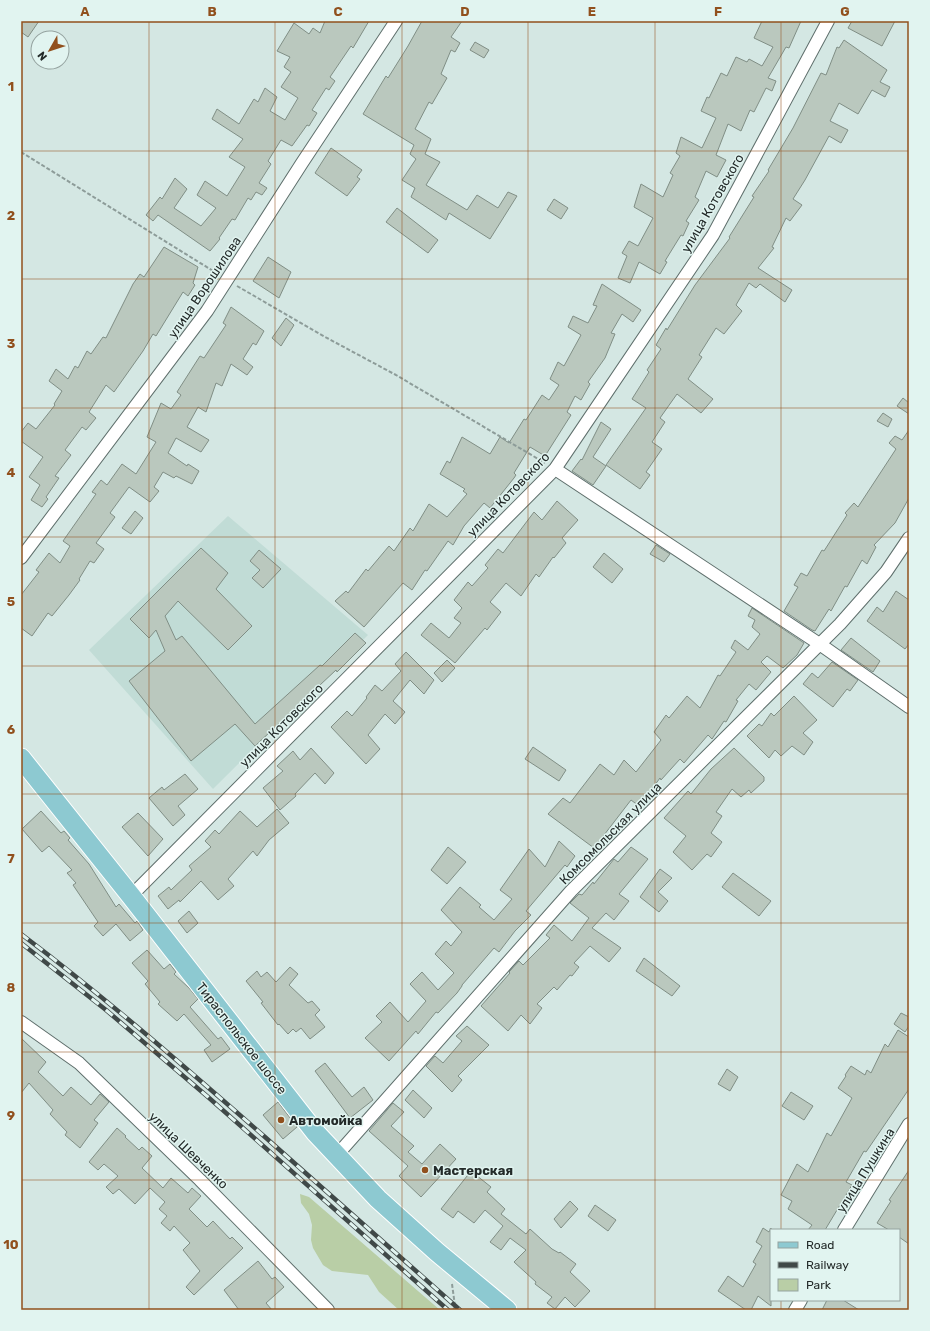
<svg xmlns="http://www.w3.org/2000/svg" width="930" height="1331" viewBox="0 0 930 1331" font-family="Rubik,sans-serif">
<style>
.built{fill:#c1dcd6}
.green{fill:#b9cea6}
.building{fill:#bac8be;stroke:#808e85}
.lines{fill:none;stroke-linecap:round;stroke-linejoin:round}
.street-casing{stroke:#5f6f6c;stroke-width:14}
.primary-casing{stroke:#fff;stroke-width:21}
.path{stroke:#8d9c99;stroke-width:2;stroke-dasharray:4 2;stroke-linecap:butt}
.street{stroke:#fff;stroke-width:12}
.primary{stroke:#8dc9d1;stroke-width:19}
.rail-casing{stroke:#404948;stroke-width:4.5}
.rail{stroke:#e1f4f0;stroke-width:3;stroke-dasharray:9;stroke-linecap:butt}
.grid{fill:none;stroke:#91501d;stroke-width:1;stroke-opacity:0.55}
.poi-dot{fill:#91501d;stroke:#e1f4f0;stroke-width:1.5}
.labels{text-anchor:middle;stroke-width:3;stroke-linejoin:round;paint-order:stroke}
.street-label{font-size:13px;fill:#232a29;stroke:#e1f4f0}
.poi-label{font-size:13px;font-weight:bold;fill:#232a29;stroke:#e1f4f0;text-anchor:start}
.neatline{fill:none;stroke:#91501d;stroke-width:1.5}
.grid-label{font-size:13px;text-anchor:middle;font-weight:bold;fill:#91501d}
</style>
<rect width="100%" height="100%" fill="#d4e7e3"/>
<path class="built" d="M228,516l140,119 -155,154 -124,-139z"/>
<path class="green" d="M300,1194l9,3 131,113h-41l-20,-18 -11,-17 -36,-4 -9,-6 -10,-17 -2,-8 1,-15 -3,-11 -8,-11z"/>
<path class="building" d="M21,21h18l-11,16 -7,-5z
M325,21h44l-16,27 -2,-2 -21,31 5,4 -6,9 -3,-2 -14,22 5,3 -8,13 -2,-1 -15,21 -11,-6 -13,21 3,3 -12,19 8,5 -5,7 -6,-3 -5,8 -3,-2 -13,22 -3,-1 -13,19 1,1 -10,12 -52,-36 -5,6 -7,-6 14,-18 2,2 13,-21 12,11 -13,19 27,18 15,-18 -19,-13 8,-14 22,15 18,-29 -16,-10 14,-18 -31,-20 5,-10 22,15 15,-25 4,3 7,-14 12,9 -7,14 15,9 13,-22 -17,-11 10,-15 -7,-5 6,-10 -13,-6 17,-28 15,11 4,-6 7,5z
M422,21h40l-11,16 9,6 -5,9 -4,-2 -10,24 6,4 -15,26 -3,-2 -14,27 16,10 -6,15 15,8 -14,23 41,25 10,-15 21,13 10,-16 9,4 -27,43 -41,-26 -3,7 -35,-23 4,-9 -13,-8 14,-21 -6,-5 4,-9 -51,-31 23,-38 2,2 20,-32z
M762,21h39l-12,27 -3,-1 -18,31 8,3 -4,10 -6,-3 -12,24 -4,-2 -9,21 -13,-7 -12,31 10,5 -9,17 -11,-6 -11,26 4,3 -13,21 3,2 -6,13 -2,-1 -16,26 2,1 -7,12 -21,-12 -9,21 -12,-5 9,-22 -5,-3 7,-12 9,5 15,-28 -19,-11 7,-23 22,13 10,-22 -3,-2 10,-17 -4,-3 5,-16 21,11 14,-30 -15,-7 6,-14 2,1 12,-25 6,3 9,-19 11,5 2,-3 13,7 11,-19 -19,-9z
M852,21h43l-13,25 -34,-18z
M844,40l43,30 -7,12 10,5 -5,10 -13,-7 -14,24 -19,-11 -9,18 18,9 -7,13 -12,-7 -24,44 -12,19 9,6 -12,16 -4,-3 -14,29 2,1 -16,20 34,22 -7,12 -25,-18 -4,4 -7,-5 -13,22 6,6 -18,23 -8,-6 -17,27 3,2 -14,22 25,20 -12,14 -24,-19 -17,24 5,4 -13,20 10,7 -16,23 4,3 -10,14 -34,-24 40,-57 -14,-9 17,-27 -2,-2 14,-21 -5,-4 10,-17 1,2 28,-45 35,-47 -1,-1 25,-40 -2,-1 17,-25 -1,-1 25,-42 28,-55 5,2 11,-28 2,1z
M475,42l14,8 -5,8 -14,-8z
M331,148l31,22 -5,7 3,2 -13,17 -32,-23z
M554,199l14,9 -7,11 -14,-9z
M397,208l41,32 -10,13 -42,-31z
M164,247l34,20 -5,16 2,2 -7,11 -5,-4 -27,44 -3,-2 -10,17 -29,41 -8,-7 -17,27 7,6 -10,12 -4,-3 -17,23 6,5 -16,21 4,2 -13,19 2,2 -6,8 -11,-7 9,-15 -11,-8 14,-20 -22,-16v-9l7,-9 8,6 19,-24 -1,-1 8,-13 -13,-10 7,-12 12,10 7,-13 3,2 9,-17 4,3 12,-17 3,1 27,-54 7,-10 4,3z
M268,257l23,15 -12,26 -26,-17z
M602,284l39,26 -8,12 -11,-8 -11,19 4,1 -10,24 -17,24 2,2 -9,16 -6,-4 -8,16 4,3 -26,41 -15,-9 -16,26 2,2 -2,3 -24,30 -6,-5 -20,23 -11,19 -5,-4 -21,30 -2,-1 -13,20 -9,-7 -39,44 -29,-26 11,-10 2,2 18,-24 2,2 21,-25 5,5 16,-23 3,3 16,-27 18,13 20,-23 -4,-3 2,-2 -25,-15 7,-13 3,2 12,-26 28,17 10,-17 9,6 15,-24 2,1 16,-25 7,5 10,-15 -9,-6 8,-17 6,4 17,-31 -13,-8 5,-11 15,7 9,-17 -4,-1z
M231,307l33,24 -8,14 -3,-2 -10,16 10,8 -6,8 -16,-11 -9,22 -6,-3 -10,29 -8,-5 -11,20 22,13 -8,12 -25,-14 -8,15 19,13 1,-2 11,7 -7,13 -16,-8 -2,2 -11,-6 -9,15 5,4 -9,11 -21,-15 -19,26 5,4 -19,26 8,6 -10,14 -4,-2 -11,18 1,1 -11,15 -17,21 -4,-3 -16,23 -11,-8v-33l18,-23 -3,-2 13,-17 11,10 10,-17 -7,-5 33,-47 -4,-2 9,-12 6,5 15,-21 14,10 20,-32 -9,-5 14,-34 10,6 10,-14 -4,-3 23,-36 4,2 22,-33 -3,-2z
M286,318l8,7 -13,21 -9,-8z
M903,398l6,5v11l-12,-8z
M883,413l9,6 -4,8 -11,-6z
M601,422l10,7 -18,28 13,9 -13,19 -21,-14 9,-12 1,1z
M909,430v68l-14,25 -21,22 2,2 -9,17 -5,-4 -15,27 -2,-1 -14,25 -2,-2 -14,22 -3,-1 -28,-19 14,-24 -4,-2 7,-12 6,3 15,-26 2,1 23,-36 -2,-2 9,-10 4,4 38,-58 -7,-6 6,-7 7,4z
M557,501l21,19 -16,18 4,5 -12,15 -1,-1 -14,20 -3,-3 -15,22 -15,-13 -16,19 11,10 -14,18 -2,-2 -30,35 -34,-28 10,-12 18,15 12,-15 -7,-5 8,-10 -8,-8 14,-18 4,4 16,-18 -3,-3 13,-16 5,4 31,-41 8,8z
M135,511l8,7 -12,16 -9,-6z
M656,545l14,9 -6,8 -14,-8z
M201,548l27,25 -12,16 36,37 -24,24 -50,-49 -13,15 11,24 6,-4 73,88 65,-59 2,1 33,-33 11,10 -29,29 -1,-2 -81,76 -20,-22 -44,37 -62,-80 36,-30 -9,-21 -7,8 -19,-19z
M259,550l22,19 -18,19 -11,-10 8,-8 -10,-9z
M604,553l19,16 -11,14 -19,-16z
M896,591l13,9v44l-4,5 -38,-28 10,-14 6,5z
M752,608l52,35 -7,12 -14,13 -16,-12 -6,6 10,10 -15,18 -7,-6 -13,16 2,1 -12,21 -2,-1 -12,18 -4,-4 -24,28 -4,-4 -19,21 -1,-2 -21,28 -8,-6 -37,48 -46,-34 15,-16 7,5 30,-39 14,11 10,-15 12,12 25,-32 -7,-8 12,-17 3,3 18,-22 13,12 18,-33 2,1 16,-24 -5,-4 4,-8 13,10 12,-16 -8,-7 3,-7 -7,-4z
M851,638l29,23 -7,11 -32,-22z
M406,652l28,28 -10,14 -14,-14 -17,21 12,11 -10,12 -10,-10 -17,21 12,14 -14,15 -35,-37 16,-16 5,5 15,-18 -1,-1 9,-12 7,6 19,-20 -6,-7z
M447,660l8,8 -13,14 -8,-9z
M832,662l26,18 -8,11 -3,-2 -14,18 -30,-23 9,-11 6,5z
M794,696l23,24 -14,13 10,9 -9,13 -12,-9 -11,10 -6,-6 -6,8 -22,-22 12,-12 3,2 9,-13 3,3z
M533,747l33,23 -7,11 -34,-22z
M311,748l23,25 -9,11 -10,-11 -20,21 1,2 -16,14 -17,-22 20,-17 -6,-5 16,-15 7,9z
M734,748l30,29v4l-13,12 -2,-3 -8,7 -9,-8 -16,23 6,4 -11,17 11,9 -11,15 -4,-3 -15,16 -19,-18 13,-16 -22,-18 24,-27 3,3 20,-25z
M185,774l13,15 -20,17 7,9 -12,11 -24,-28 13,-11 2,3z
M277,809l12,14 -20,17 -12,16 -4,-5 -25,28 6,7 -16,14 -17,-19 -21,21 -1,-2 -11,9 -10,-13 11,-9 2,3 21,-20 -3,-4 22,-19 -6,-6 10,-11 4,4 21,-23 17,16z
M41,811l20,22 3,-2 6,7 -2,2 21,24 27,43 3,-3 16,19 2,-2 6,9 -13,11 -14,-17 -13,12 -9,-10 4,-4 -25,-37 3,-2 -9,-10 5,-3 -23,-24 -7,6 -20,-23z
M138,813l25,26 -15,17 -26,-29z
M559,841l16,15 -8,11 -2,-2 -39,46 5,4 -16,16 -16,21 -5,-4 -32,37v1l-5,7 -19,20 -2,-1 -18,22 -2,-3 -27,30 -24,-23 17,-16 -6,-6 14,-14 18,20 18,-21 -16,-17 12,-12 16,18 16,-17 -19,-19 11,-13 5,5 11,-14 -21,-22 19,-23 21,18 -2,2 15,13 18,-21 -12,-9 29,-41 16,18z
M448,847l18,15 -19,22 -16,-14z
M631,847l17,12 -29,35 10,7 -15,19 -8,-7 -14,15 29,20 -12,14 -19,-16 -16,17 5,4 -7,9 -2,-1 -13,15 -3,-3 -17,17 5,4 -12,16 -9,-9 -13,16 -27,-25 29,-33 -1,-1 10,-11 4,4 27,-27 -4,-3 8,-10 18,16 17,-23 -19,-15 9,-9 3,1 11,-13 1,2 20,-25 4,3z
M660,869l12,9 -14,14 10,9 -9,11 -19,-15z
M733,873l38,28 -12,15 -37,-29z
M189,911l9,12 -11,10 -9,-12z
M147,950l17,19 6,-5 6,8 -2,2 15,14 9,11 -8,8 28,32 3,-2 9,12 -18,13 -8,-12 7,-5 -27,-31 -7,7 -19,-17 2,-2 -15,-18 3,-3 -16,-18z
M644,958l36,28 -8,10 -36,-25z
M290,967l8,7 -9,11 19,18 4,-2 8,9 -5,5 10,12 -15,12 -9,-11 -5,4 -3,-3 -5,5 -9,-10 -1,1 -17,-22 2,-1 -17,-21 11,-10 4,6 6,-5 9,10z
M901,1013l8,4v9l-4,6 -11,-8z
M467,1026l22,19 -31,31 4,4 -10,12 -26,-26 9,-10 8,7 19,-22 -6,-5z
M898,1030l11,7v52l-43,63 -2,-1 -18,31 6,3 -27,45h-17l4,-5 -24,-16 4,-8 -11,-6 16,-31 11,8 19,-39 4,3 21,-38 -14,-10 8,-12 -1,-1 6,-9 14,9 2,-5 4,3 14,-29 3,3z
M21,1038l25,24 -8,10 25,24 8,-9 20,18 9,-11 9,8 -15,18 4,3 -18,25 -15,-13 2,-3 -17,-18 3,-4 -24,-27 -8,10z
M325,1063l27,34 12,-10 9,13 -23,18 -35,-47z
M727,1069l11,8 -8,14 -12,-7z
M413,1090l19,18 -8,10 -19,-18z
M791,1092l22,14 -9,14 -22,-14z
M278,1102l19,25 -14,12 -20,-24z
M393,1103l11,9 -13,14 23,20 -6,6 14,12 18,-20 16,15 -35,38 -22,-21 9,-10 -39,-35z
M117,1128l9,8 -1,1 14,13 3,-3 10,9 -10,12 21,20 8,-10 17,15 4,-5 9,8 -12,13 18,18 6,-6 17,18 2,-2 11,11 -49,47 -8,-8 14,-16 -17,-21 7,-7 -16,-17 -4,5 -9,-8 6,-7 -8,-7 6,-7 -15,-14 -15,16 -16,-15 -6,5 -7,-7 12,-11 -14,-12 -6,6 -9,-8z
M909,1170v74l-10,-7v-7h-10l-12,-7 14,-22 -2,-1z
M471,1171l20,16 -4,5 18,17 -4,5 25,20 4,-5 22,20 7,4 1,-1 16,12 -6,8 20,19 -15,16 -10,-10 -10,12 -8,-6 5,-6 -17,-13 1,-2 -22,-20 12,-12 -16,-12 -9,12 -11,-8 13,-16 -18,-16 -11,13 -16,-12 -5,7 -12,-9z
M570,1201l8,8 -17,19 -7,-9z
M595,1205l21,15 -8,11 -20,-15z
M763,1228l6,4 2,-4v78l-13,-10 -7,14h-5l-28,-19 10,-15 15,11 13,-23 -3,-2 9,-16 -6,-4z
M258,1261l14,18 3,-2 9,10 -18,16 6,7h-33l-15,-20z
M827,1300h16l16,10h-37z"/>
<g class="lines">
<defs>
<path id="street" d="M555,469l266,176 88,62
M21,558l186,-247 95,-148 94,-142
M131,896l424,-427 158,-234 115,-214
M21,1022l58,41 121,117 128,130
M337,1155l234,-264 269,-267 46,-52 23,-34
M844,1230l65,-106
M795,1310l6,-10"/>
<path id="primary" d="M21,758l110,138 184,236 63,67 59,53 70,58"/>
</defs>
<use href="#street" class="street-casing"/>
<use href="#primary" class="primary-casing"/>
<path class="path" d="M21,152l197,122
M237,286l90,52 69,37 149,88
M452,1284l3,22 -2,4"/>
<use href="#street" class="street"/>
<use href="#primary" class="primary"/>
<defs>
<path id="rail" d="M21,934c85,64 164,133 244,203 65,58 130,115 195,173
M21,943l85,67 102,87 240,213"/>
</defs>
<use href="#rail" class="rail-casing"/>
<use href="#rail" class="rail"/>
</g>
<path class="grid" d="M149,21v1289M275,21v1289M402,21v1289M528,21v1289M655,21v1289M781,21v1209M21,151h888M21,279h888M21,408h888M21,537h888M21,666h888M21,794h888M21,923h888M21,1052h888M21,1180h888M781,1300v10"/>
<g class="poi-dot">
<circle cx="281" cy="1120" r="4"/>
<circle cx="425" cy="1170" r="4"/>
</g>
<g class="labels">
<g class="street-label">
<text transform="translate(712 203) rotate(-60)" y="5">улица Котовского</text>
<text transform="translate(204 287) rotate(-56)" y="5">улица Ворошилова</text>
<text transform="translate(508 494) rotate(-46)" y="5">улица Котовского</text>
<text transform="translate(281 725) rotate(-45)" y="5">улица Котовского</text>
<text transform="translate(610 833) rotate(-45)" y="5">Комсомольская улица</text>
<text transform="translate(242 1038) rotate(52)" y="5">Тираспольское шоссе</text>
<text transform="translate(189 1150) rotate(44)" y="5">улица Шевченко</text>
<text transform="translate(865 1170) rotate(-58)" y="5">улица Пушкина</text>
</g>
<g class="poi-label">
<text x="289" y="1125">Автомойка</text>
<text x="433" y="1175">Мастерская</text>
</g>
</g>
<rect width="930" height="1331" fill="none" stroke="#e1f4f0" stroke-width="44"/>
<rect x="770" y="1229" width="130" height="72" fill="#e1f4f0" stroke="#95a3a0"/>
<rect x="778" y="1242" width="20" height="6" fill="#8dc9d1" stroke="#95a3a0"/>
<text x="806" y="1249" font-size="12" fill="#232a29">Road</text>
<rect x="778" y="1262" width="20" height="6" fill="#404948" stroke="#95a3a0"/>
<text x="806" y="1269" font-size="12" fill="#232a29">Railway</text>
<rect x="778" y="1279" width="20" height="12" fill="#b9cea6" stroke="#95a3a0"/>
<text x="806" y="1289" font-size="12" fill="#232a29">Park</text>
<g transform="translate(50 50) rotate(231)"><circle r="19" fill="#e1f4f0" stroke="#95a3a0"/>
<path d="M0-3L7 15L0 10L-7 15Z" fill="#91501d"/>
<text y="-6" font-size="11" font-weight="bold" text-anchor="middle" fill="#232a29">N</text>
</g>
<rect x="22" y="22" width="886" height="1287" class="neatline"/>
<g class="grid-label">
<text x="85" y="16">A</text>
<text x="212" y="16">B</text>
<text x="338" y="16">C</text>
<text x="465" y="16">D</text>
<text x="592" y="16">E</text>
<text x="718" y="16">F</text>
<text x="845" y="16">G</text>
<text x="11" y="91">1</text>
<text x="11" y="220">2</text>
<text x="11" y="348">3</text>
<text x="11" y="477">4</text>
<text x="11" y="606">5</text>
<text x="11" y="734">6</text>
<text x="11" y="863">7</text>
<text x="11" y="992">8</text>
<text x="11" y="1120">9</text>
<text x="11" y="1249">10</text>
</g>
</svg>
